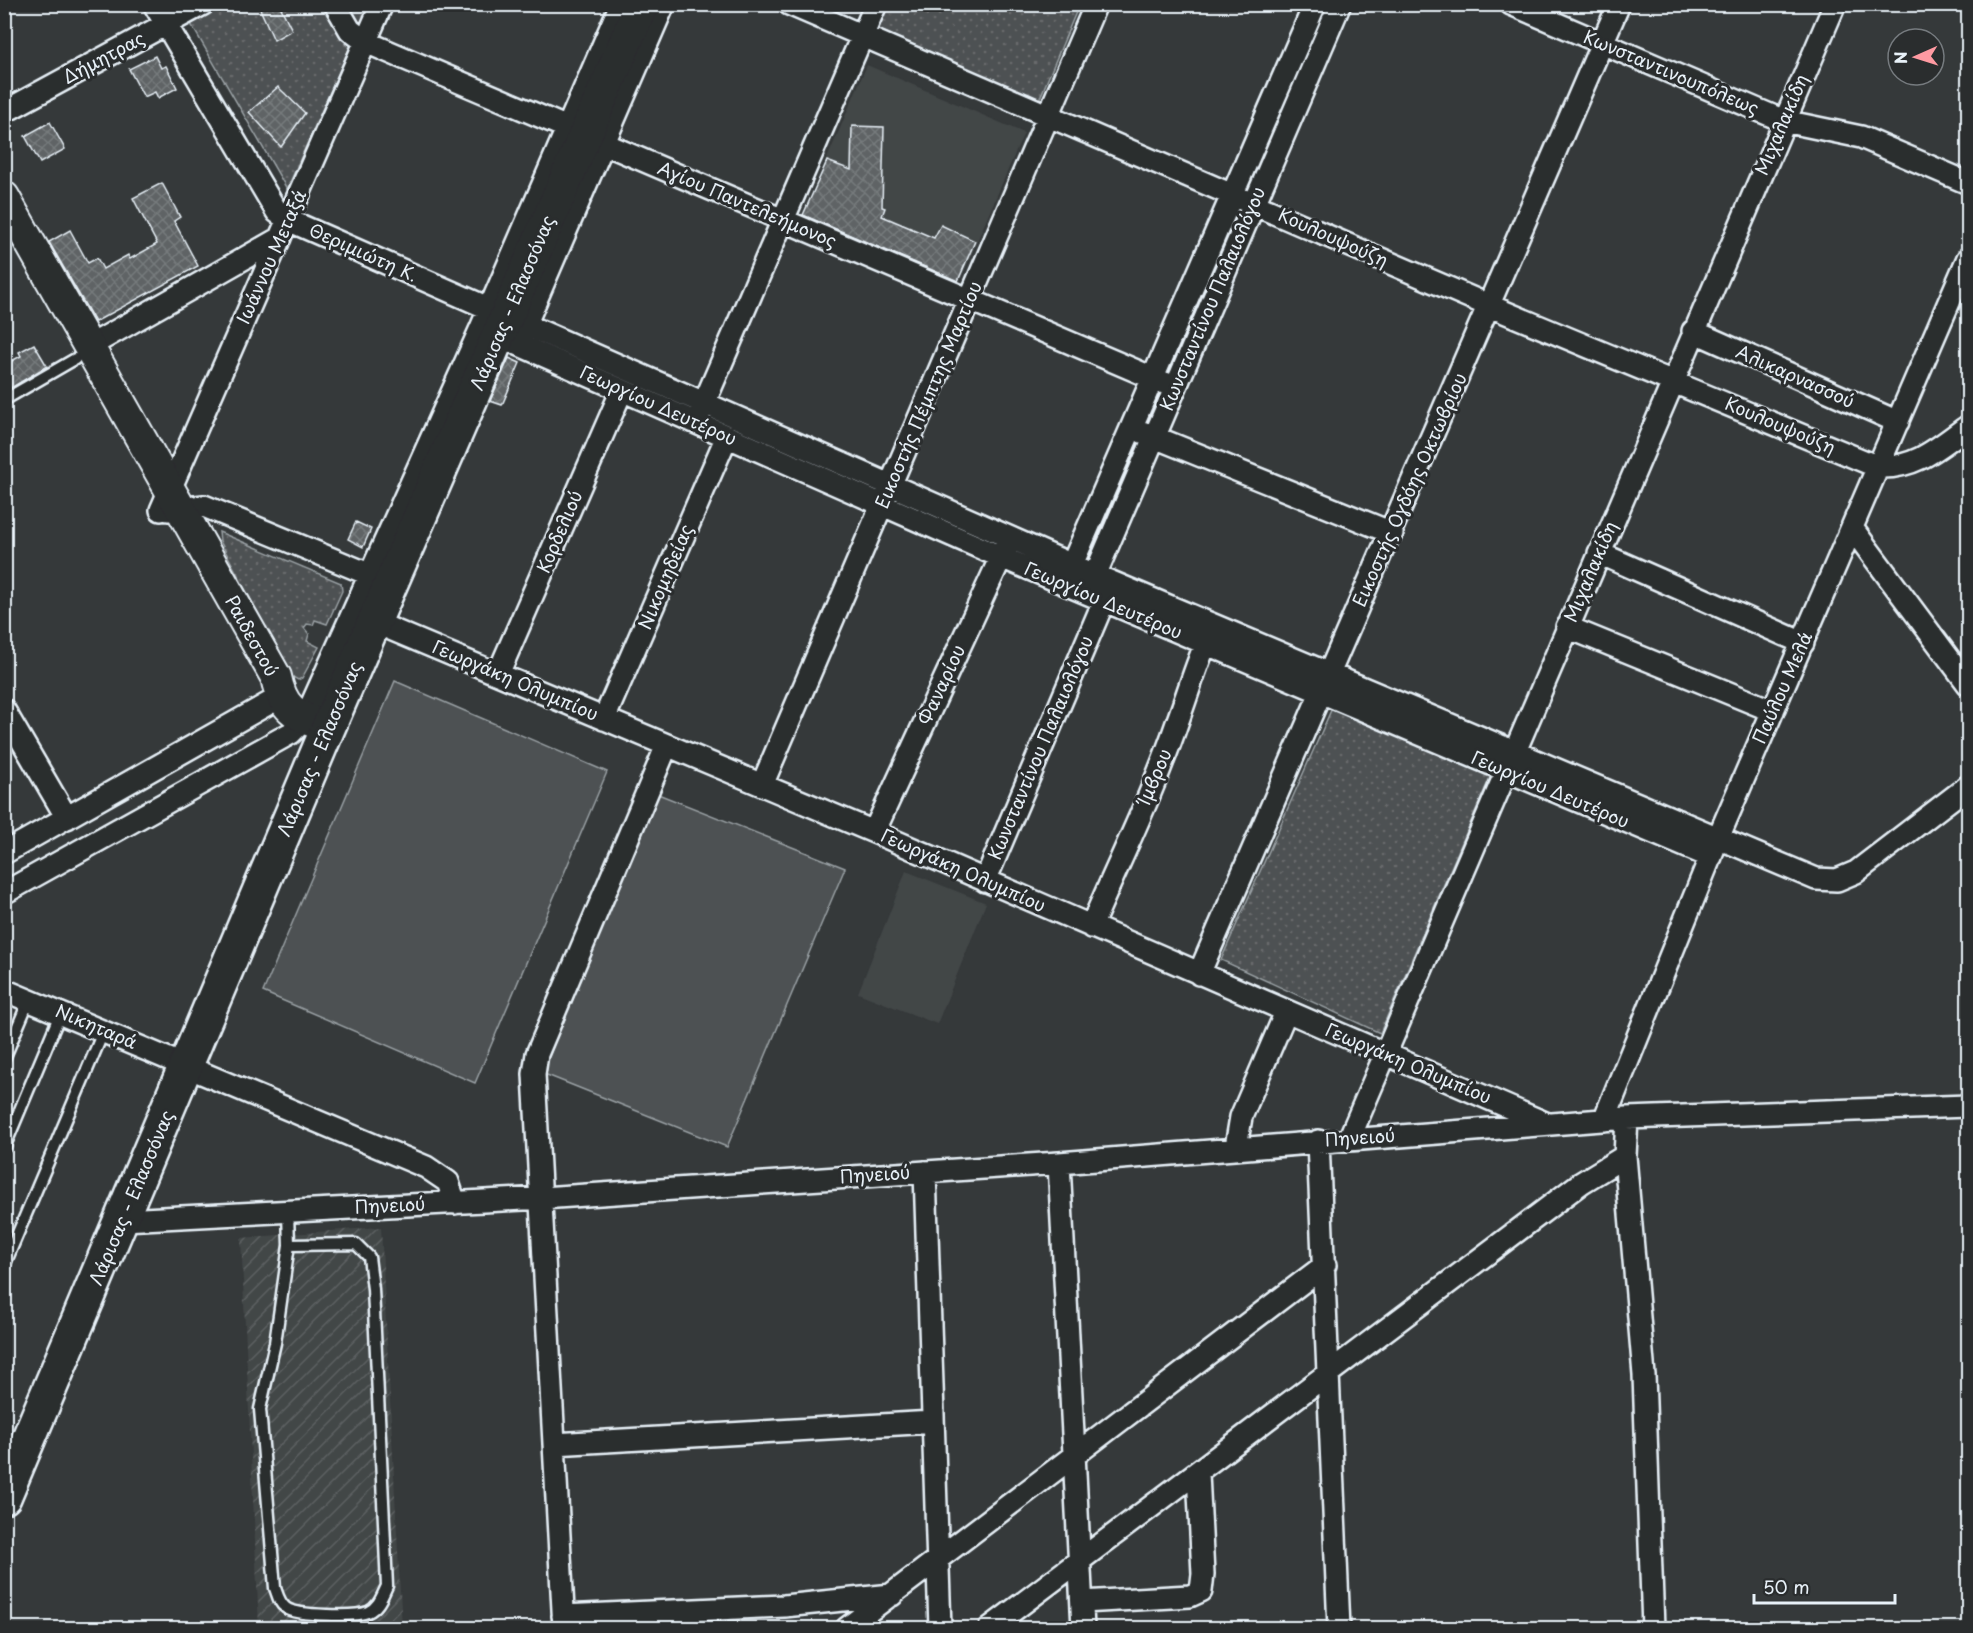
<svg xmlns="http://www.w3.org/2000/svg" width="1973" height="1633" viewBox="0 0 1973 1633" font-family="'Playpen Sans',sans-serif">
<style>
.built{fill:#424647}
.industrial{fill:url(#industrial-furrows)}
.grass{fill:#4d5152;stroke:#9aa1a5;stroke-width:1.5}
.park{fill:url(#park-dots);stroke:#9aa1a5;stroke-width:1.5}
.building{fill:url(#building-cross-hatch);stroke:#e8f1f8;stroke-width:1.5}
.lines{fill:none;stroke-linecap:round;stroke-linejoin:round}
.lane-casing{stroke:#e8f1f8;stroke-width:15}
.street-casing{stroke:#e8f1f8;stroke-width:26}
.secondary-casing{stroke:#e8f1f8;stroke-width:34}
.highway-casing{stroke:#e8f1f8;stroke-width:38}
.lane{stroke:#2a2d2e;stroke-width:10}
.street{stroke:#2a2d2e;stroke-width:21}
.secondary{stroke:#2a2d2e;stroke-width:30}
.highway{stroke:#2a2d2e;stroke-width:33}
.labels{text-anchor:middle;stroke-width:6;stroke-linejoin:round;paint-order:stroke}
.street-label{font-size:18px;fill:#e8f1f8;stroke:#2a2d2e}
</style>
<defs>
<pattern id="industrial-furrows" width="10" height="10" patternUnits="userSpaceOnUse" patternTransform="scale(1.5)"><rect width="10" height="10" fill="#424647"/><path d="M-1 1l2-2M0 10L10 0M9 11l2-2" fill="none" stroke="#5d6162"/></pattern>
<pattern id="park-dots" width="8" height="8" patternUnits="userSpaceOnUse" patternTransform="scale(1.5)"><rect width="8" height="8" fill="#4d5152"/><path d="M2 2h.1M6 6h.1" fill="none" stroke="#676a6c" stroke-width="1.8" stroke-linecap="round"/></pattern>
<pattern id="building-cross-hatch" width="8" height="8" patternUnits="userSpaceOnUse" patternTransform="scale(1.5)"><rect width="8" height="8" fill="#5f6365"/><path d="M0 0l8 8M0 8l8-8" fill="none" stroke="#767a7c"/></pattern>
</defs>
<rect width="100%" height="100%" fill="#35393a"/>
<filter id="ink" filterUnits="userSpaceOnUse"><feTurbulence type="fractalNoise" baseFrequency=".0167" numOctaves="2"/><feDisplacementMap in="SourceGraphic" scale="12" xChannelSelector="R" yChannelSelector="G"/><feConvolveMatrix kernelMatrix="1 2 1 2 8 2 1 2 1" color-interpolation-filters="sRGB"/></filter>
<g filter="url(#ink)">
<path class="built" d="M867,65l157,68 -65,150 -156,-68z
M906,871l80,32 -49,121 -79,-31z"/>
<path class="industrial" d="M381,1227l21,401h-143l-18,-390z"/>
<path class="grass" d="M395,681l212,91 -132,311 -212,-91z
M658,794l187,74 -118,279 -185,-74z"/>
<path class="park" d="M224,5h100l25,44 -62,140 -96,-165z
M345,5h31l-9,24 -17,-13z
M887,5h192l-40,95 -162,-71z
M219,532l122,51 1,8 -15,33 -12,-4 -2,5 -6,-1 -3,4 5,6 -2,7 12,6 -17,31 -4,2 -7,-4 -71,-135z
M1332,708l159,67 -111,258 -159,-73z"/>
<path class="building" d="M267,4h12l13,26 -18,10 -14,-31z
M155,56l6,12 5,-2 11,22 -19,10 -3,-6 -11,5 -15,-28z
M278,87l27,26 -24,34 -32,-35z
M50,122l15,27 -25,14 -15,-27z
M852,126l32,1 -2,80 3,1 -3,8 52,22 7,-13 34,16 -17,40 -155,-66 24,-54 24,9z
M162,183l18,34 -6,4 24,45 -103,56 -46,-80 21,-12 18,33 9,-5 6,11 25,-14 2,4 27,-15 -24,-46z
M34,344l13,22 -36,22 -7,-11v-12l17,-9 -2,-4z
M509,358l11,5 -18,42 -12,-4z
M356,522l15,7 -8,18 -15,-8z"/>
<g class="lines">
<defs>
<path id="lane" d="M4,400l71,-41
M4,1059l25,-59
M4,1148l57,-136
M288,1212l1,33 -14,98 -15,66 15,179c3,8 4,15 11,20 11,8 70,9 82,4 11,-5 14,-16 19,-26l-14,-297 -4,-32 -13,-13 -67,1
M4,1266l100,-236"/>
<path id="street" d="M154,4l123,208 11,8 807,355 721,304 21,1 19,-8 112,-86
M335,4l15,26 16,12 808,345
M789,4l701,302 388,161c38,2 61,-20 90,-41
M1511,4l273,117 77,16 107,46
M4,112l199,-108
M481,328l520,229 710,300
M1693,331l205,91
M520,337l144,-333
M88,347l192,-109
M699,415l177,-411
M1142,432l250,101
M161,510l221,-506
M168,510l36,-4 179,74
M1852,528l116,156
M1599,553l204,90
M1067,576l248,-572
M1090,587l250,-583
M374,622l500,210 671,291
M1567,627l206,84
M498,674l124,-284
M4,710l63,108
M604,719l123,-283
M762,785l334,-781
M874,832l133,-288
M4,853l276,-156
M985,881l124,-292
M4,893l287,-160 14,-14 176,-391 140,-324
M1091,927c29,-68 62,-134 86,-204 11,-30 20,-61 33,-90
M1199,974l420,-970
M4,990l422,177 22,15 7,21
M1604,1120l114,-282 250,-580
M1349,1139l486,-1135
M1318,1141l21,487
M1236,1147l5,-30 45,-105
M1625,1156l19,219 9,253
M1059,1163l24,465
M925,1172l15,456
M123,1220l419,-22 517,-35 568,-45 341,-12
M554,1444l379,-22
M1082,1602l108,-6 11,-5 2,-17 -5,-101
M563,1616l221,-10 108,-11
M564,1628l-30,-554 3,-20 130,-309
M847,1628l478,-363
M990,1628l591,-445 44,-27 2,-38"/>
<path id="secondary" d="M4,197l272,480c7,35 21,38 52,51"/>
<path id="highway" d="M4,1497l324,-769 314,-724"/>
</defs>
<use href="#lane" class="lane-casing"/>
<use href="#street" class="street-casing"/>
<use href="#secondary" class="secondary-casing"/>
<use href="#highway" class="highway-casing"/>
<use href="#lane" class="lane"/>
<use href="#street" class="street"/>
<use href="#secondary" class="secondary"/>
<use href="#highway" class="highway"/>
</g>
</g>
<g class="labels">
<g class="street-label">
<text transform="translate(104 58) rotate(-28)" y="6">Δήμητρας</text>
<text transform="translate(1671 73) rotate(23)" y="6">Κωνσταντινουπόλεως</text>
<text transform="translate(1782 125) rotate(-67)" y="6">Μιχαλακίδη</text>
<text transform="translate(747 205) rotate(23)" y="6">Αγίου Παντελεήμονος</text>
<text transform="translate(1333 238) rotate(24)" y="6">Κουλουψούζη</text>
<text transform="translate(363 253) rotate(24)" y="6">Θεριμιώτη Κ.</text>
<text transform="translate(272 257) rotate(-66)" y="6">Ιωάννου Μεταξά</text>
<text transform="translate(1213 299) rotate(-67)" y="6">Κωνσταντίνου Παλαιολόγου</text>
<text transform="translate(513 303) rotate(-67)" y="6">Λάρισας - Ελασσόνας</text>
<text transform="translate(1795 377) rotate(24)" y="6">Αλικαρνασσού</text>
<text transform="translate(929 395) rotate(-67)" y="6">Εικοστής Πέμπτης Μαρτίου</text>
<text transform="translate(658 406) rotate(24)" y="6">Γεωργίου Δευτέρου</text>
<text transform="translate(1780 426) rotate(23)" y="6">Κουλουψούζη</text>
<text transform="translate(1410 490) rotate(-66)" y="6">Εικοστής Ογδόης Οκτωβρίου</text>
<text transform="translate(560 532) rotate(-67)" y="6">Κορδελιού</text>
<text transform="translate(1591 572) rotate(-67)" y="6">Μιχαλακίδη</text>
<text transform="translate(666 577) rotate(-67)" y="6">Νικομηδείας</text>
<text transform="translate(1103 601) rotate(23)" y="6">Γεωργίου Δευτέρου</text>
<text transform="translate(251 636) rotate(61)" y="6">Ραιδεστού</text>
<text transform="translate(515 681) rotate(23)" y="6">Γεωργάκη Ολυμπίου</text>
<text transform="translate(942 685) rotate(-65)" y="6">Φαναρίου</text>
<text transform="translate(1783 688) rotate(-66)" y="6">Παύλου Μελά</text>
<text transform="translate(1041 748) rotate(-67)" y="6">Κωνσταντίνου Παλαιολόγου</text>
<text transform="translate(320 749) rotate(-67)" y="6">Λάρισας - Ελασσόνας</text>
<text transform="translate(1155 777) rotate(-67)" y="6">Ίμβρου</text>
<text transform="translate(1550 790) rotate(23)" y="6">Γεωργίου Δευτέρου</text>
<text transform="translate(963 871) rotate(24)" y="6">Γεωργάκη Ολυμπίου</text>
<text transform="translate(96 1027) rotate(23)" y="6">Νικηταρά</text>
<text transform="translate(1408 1064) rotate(23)" y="6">Γεωργάκη Ολυμπίου</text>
<text transform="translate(1360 1138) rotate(-4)" y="6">Πηνειού</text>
<text transform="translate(875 1175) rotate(-4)" y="6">Πηνειού</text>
<text transform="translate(132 1198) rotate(-67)" y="6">Λάρισας - Ελασσόνας</text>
<text transform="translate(390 1206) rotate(-3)" y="6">Πηνειού</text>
</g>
</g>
<rect width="1973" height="1633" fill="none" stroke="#2a2d2e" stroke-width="24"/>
<rect x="12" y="12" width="1949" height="1609" fill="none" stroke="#e8f1f8" stroke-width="2" filter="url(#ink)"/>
<g transform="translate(1916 57) rotate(267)"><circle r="28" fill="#2a2d2e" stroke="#767b7f" stroke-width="1.5"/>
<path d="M0-4.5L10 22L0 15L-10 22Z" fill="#ff9aa2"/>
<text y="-9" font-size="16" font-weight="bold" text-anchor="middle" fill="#e8f1f8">N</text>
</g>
<path d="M1754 1594v9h141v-9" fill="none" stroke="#e8f1f8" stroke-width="3"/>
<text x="1763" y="1594" font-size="18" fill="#e8f1f8" stroke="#2a2d2e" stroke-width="4.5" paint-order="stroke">50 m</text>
</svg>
